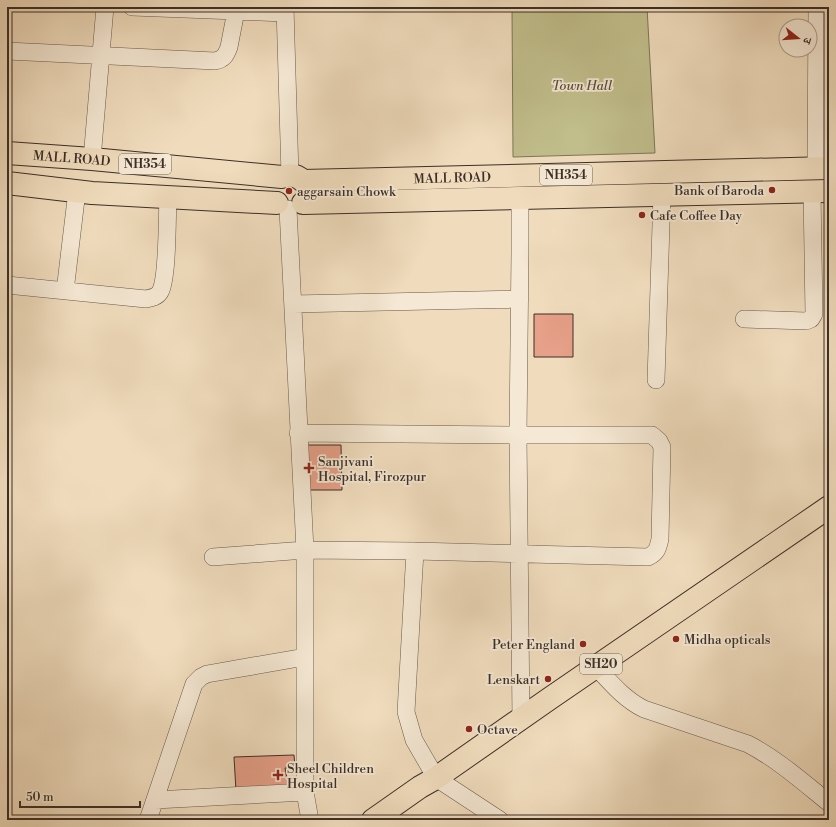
<svg xmlns="http://www.w3.org/2000/svg" width="836" height="827" viewBox="0 0 836 827" font-family="'Libre Bodoni','Noto Serif Devanagari',serif">
<style>
.green{fill:#c1be8c;stroke:#7e765a}
.building{fill:#e7a089;stroke:#3b2f27}
.lines{fill:none;stroke-linecap:round;stroke-linejoin:round}
.minor-casing{stroke:#685a4c;stroke-width:18}
.primary-casing{stroke:#3b2f27;stroke-width:24}
.trunk-casing{stroke:#3b2f27;stroke-width:24}
.minor{stroke:#f5e8d4;stroke-width:17}
.primary{stroke:#f0dcbd;stroke-width:22}
.trunk{stroke:#f0dcbd;stroke-width:22}
.poi-dot{fill:#8f2418;stroke:#f5e8d4;stroke-width:1.5}
.labels{text-anchor:middle;stroke-width:3.5;stroke-linejoin:round;paint-order:stroke}
.shield{fill:#f5e8d4;stroke:#73665b;stroke-width:1}
.shield-label{font-size:12px;font-weight:bold;fill:#3b2f27}
.park-label{font-size:13px;font-style:italic;fill:#564c3b;stroke:#f5e8d4}
.street-label{font-size:13px;fill:#3b2f27;stroke:#f5e8d4}
.poi-label{font-size:13px;fill:#3b2f27;stroke:#f5e8d4;text-anchor:start}
</style>
<rect width="100%" height="100%" fill="#f0dcbd"/>
<filter id="stains"><feTurbulence type="fractalNoise" baseFrequency=".005" numOctaves="4"/><feColorMatrix values="0 0 0 0 .2 0 0 0 0 .09 0 0 0 0 .02 0 0 0 .5 -.17"/></filter>
<radialGradient id="worn" r=".72"><stop offset=".6" stop-color="#630" stop-opacity="0"/><stop offset="1" stop-color="#630" stop-opacity=".3"/></radialGradient>
<path class="green" d="M512,7h135l8,146 -142,4z"/>
<path class="building" d="M534,314h39v43h-39z
M302,445h39l1,45h-40z
M294,755l1,12 -10,1 4,20 -53,3 -2,-34z"/>
<g class="lines">
<defs>
<path id="minor" d="M132,7l153,6
M285,7l5,168
M7,51l208,10c9,-2 11,-6 14,-14l7,-36
M92,159l13,-152
M816,168l1,-161
M520,197v55l-2,183 3,284
M288,209l17,341v242l5,28
M7,285l139,14c5,-1 11,-2 14,-7 8,-13 7,-77 8,-95
M65,291l12,-100
M293,304l227,-5
M744,319l62,2 5,-2 3,-5 -2,-123
M656,380l6,-186
M415,551l-9,161 8,28 22,38 64,42
M213,557l92,-7 110,1 233,6c9,-4 10,-9 12,-18l2,-92 -3,-6 -7,-6h-134l-220,-2
M596,667c15,16 28,32 48,42l104,35c29,15 55,38 81,59
M155,800l150,-8
M148,820l46,-136 7,-7 6,-3 98,-17"/>
<path id="primary" d="M373,820l47,-33 16,-9 113,-79 280,-192"/>
<g id="trunk">
<path id="s1" d="M7,153l85,6 190,18c8,-3 15,-2 21,4l526,-13"/>
<path d="M7,183l85,10 185,10"/>
<path d="M303,203l526,-12"/>
</g>
</defs>
<use href="#minor" class="minor-casing"/>
<use href="#primary" class="primary-casing"/>
<use href="#trunk" class="trunk-casing"/>
<use href="#minor" class="minor"/>
<use href="#primary" class="primary"/>
<use href="#trunk" class="trunk"/>
</g>
<g class="poi-dot">
<circle cx="772" cy="190" r="4"/>
<circle cx="289" cy="191" r="4"/>
<circle cx="642" cy="215" r="4"/>
<path d="M307 462h4v4h4v4h-4v4h-4v-4h-4v-4h4z"/>
<circle cx="676" cy="639" r="4"/>
<circle cx="583" cy="644" r="4"/>
<circle cx="548" cy="679" r="4"/>
<circle cx="469" cy="729" r="4"/>
<path d="M276 769h4v4h4v4h-4v4h-4v-4h-4v-4h4z"/>
</g>
<g class="labels">
<g class="shield">
<rect x="119" y="154" width="52" height="20" rx="3"/>
<rect x="540" y="165" width="52" height="20" rx="3"/>
<rect x="580" y="654" width="42" height="20" rx="3"/>
</g>
<g class="shield-label">
<text x="145" y="168">NH354</text>
<text x="566" y="179">NH354</text>
<text x="601" y="668">SH20</text>
</g>
<g class="park-label">
<text x="582" y="90">Town Hall</text>
</g>
<g class="street-label">
<text dy="5" stroke="none"><textPath href="#s1" startOffset="65">MALL ROAD</textPath></text>
<text dy="5" stroke="none"><textPath href="#s1" startOffset="448">MALL ROAD</textPath></text>
</g>
<g class="poi-label">
<text x="764" y="195" text-anchor="end">Bank of Baroda</text>
<text x="297" y="196">aggarsain Chowk</text>
<text x="650" y="220">Cafe Coffee Day</text>
<text x="318" y="466">Sanjivani<tspan x="318" dy="15">Hospital, Firozpur</tspan></text>
<text x="684" y="644">Midha opticals</text>
<text x="575" y="649" text-anchor="end">Peter England</text>
<text x="540" y="684" text-anchor="end">Lenskart</text>
<text x="477" y="734">Octave</text>
<text x="287" y="773">Sheel Children<tspan x="287" dy="15">Hospital</tspan></text>
</g>
</g>
<rect width="836" height="827" fill="none" stroke="#f0dcbd" stroke-width="24"/>
<rect x="8" y="8" width="820" height="811" fill="none" stroke="#3b2f27" stroke-width="2"/>
<rect x="12" y="12" width="812" height="803" fill="none" stroke="#3b2f27"/>
<g transform="translate(798 38) rotate(107)"><circle r="19" fill="#f5e8d4" stroke="#ab9e8f"/>
<path d="M0-3L7 15L0 10L-7 15Z" fill="#8f2418"/>
<text y="-6" font-size="11" font-weight="bold" text-anchor="middle" fill="#3b2f27">उ</text>
</g>
<path d="M20 801v6h120v-6" fill="none" stroke="#3b2f27" stroke-width="2"/>
<text x="26" y="801" font-size="12" fill="#3b2f27" stroke="#f5e8d4" stroke-width="3" paint-order="stroke">50 m</text>
<rect width="100%" height="100%" filter="url(#stains)"/>
<rect width="100%" height="100%" fill="url(#worn)"/>
</svg>
